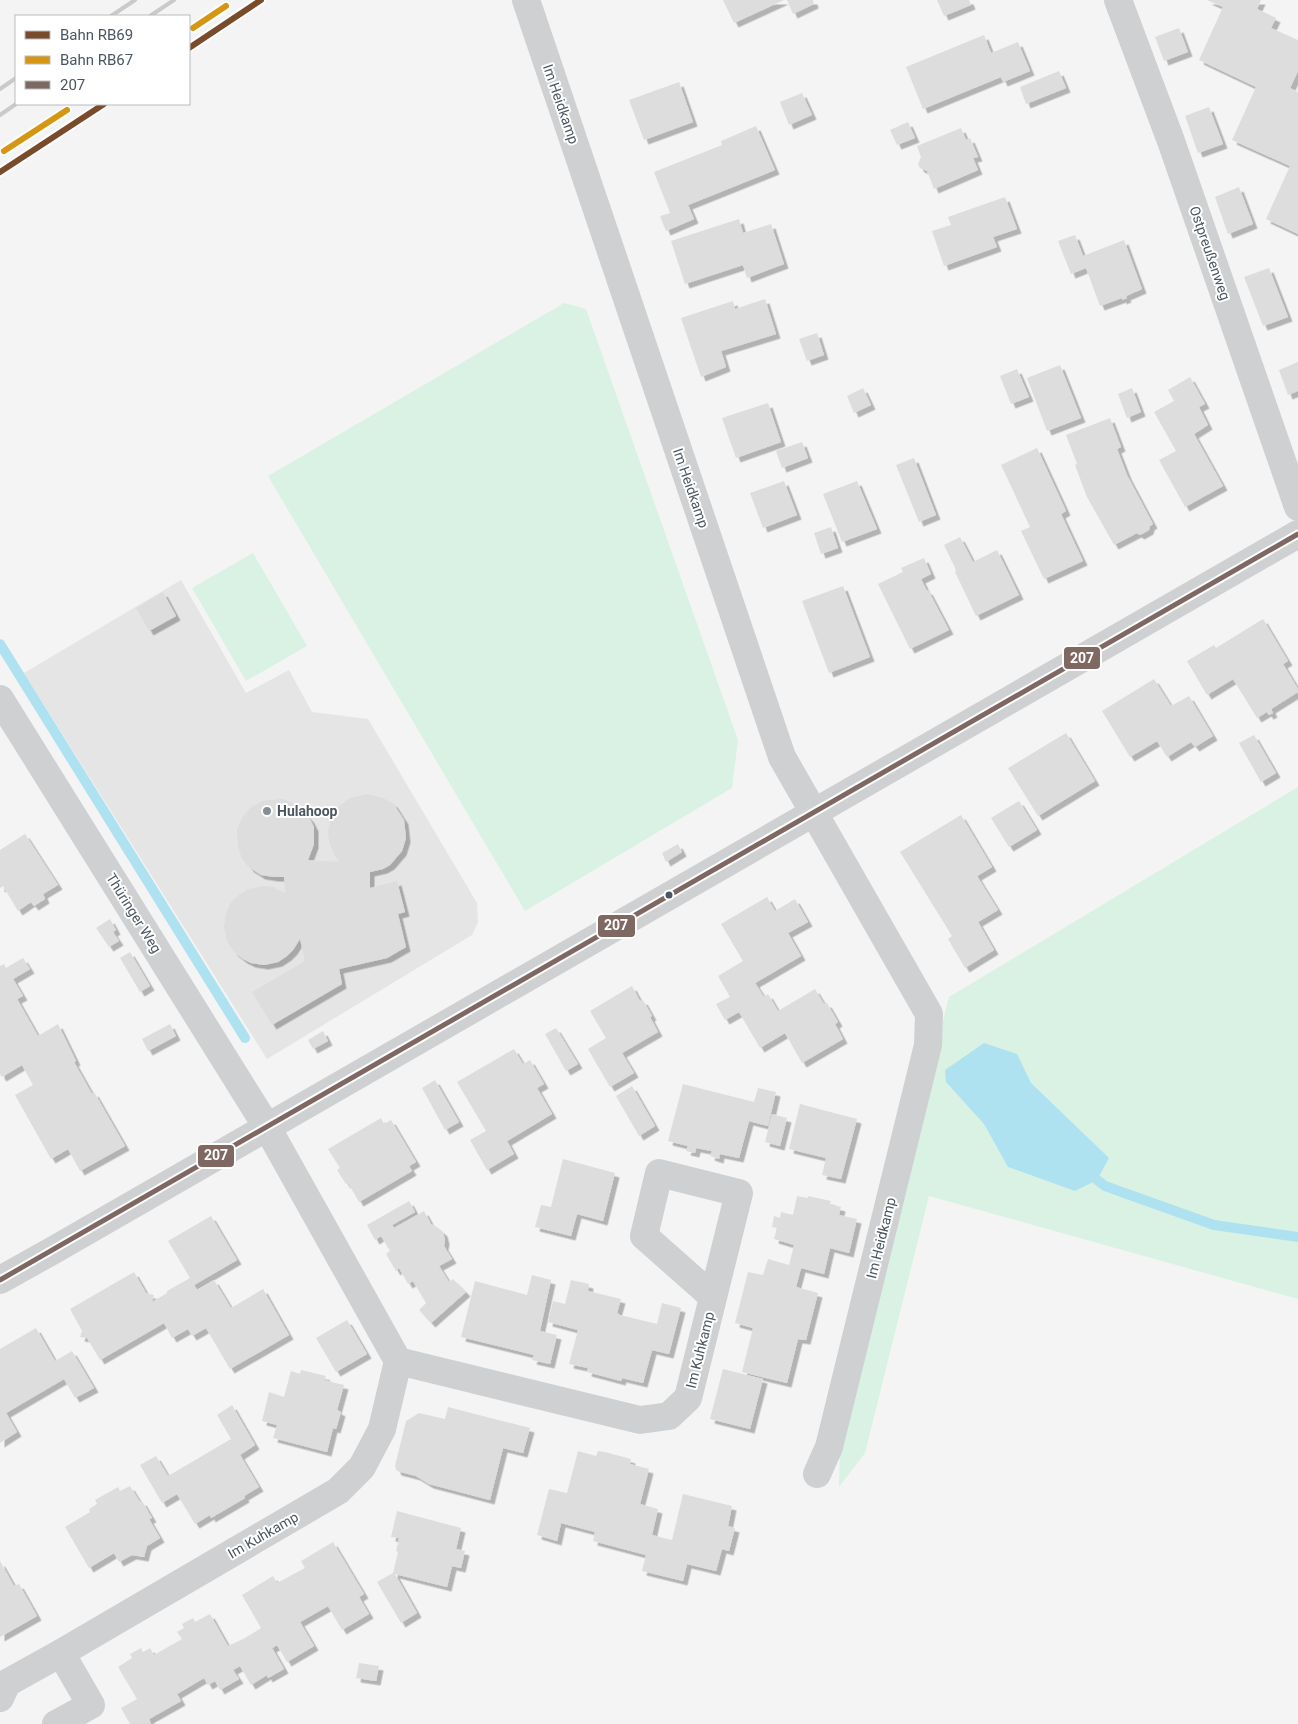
<svg xmlns="http://www.w3.org/2000/svg" width="1298" height="1724" viewBox="0 0 1298 1724" font-family="Roboto,sans-serif">
<style>
.education{fill:#e6e5e6}
.green{fill:#d9f2e3}
.water{fill:#aee2f0}
.lines{fill:none;stroke-linecap:round;stroke-linejoin:round}
.stream{stroke:#aee2f0;stroke-width:10}
.building{fill:#ddddde;filter:url(#shadow)}
.minor{stroke:#ced0d2;stroke-width:28}
.rail{stroke:#c9cacc;stroke-width:4}
.bus-1-casing{stroke:#fff;stroke-width:9}
.bus-1{stroke:#7e6861;stroke-width:5}
.rail-1-casing{stroke:#fff;stroke-width:10}
.rail-2-casing{stroke:#fff;stroke-width:10}
.rail-1{stroke:#7a4b2a;stroke-width:6}
.rail-2{stroke:#d49613;stroke-width:6}
.poi-dot{fill:#868d94;stroke:#fff;stroke-width:2}
.bus-dot{fill:#4a5661;stroke:#fff;stroke-width:2}
.labels{text-anchor:middle;stroke-width:4;stroke-linejoin:round;paint-order:stroke}
.street-label{font-size:14px;fill:#4a5661;stroke:#fff}
.poi-label{font-size:14px;font-weight:bold;fill:#4a5661;stroke:#fff;text-anchor:start}
.line-badge{stroke:#fff;stroke-width:2}
.badge-label{font-size:14px;text-anchor:middle;font-weight:bold;fill:#fff}
</style>
<defs>
<filter id="shadow"><feDropShadow dx="4.5" dy="4.5" stdDeviation="0" flood-color="#0004"/></filter>
</defs>
<rect width="100%" height="100%" fill="#f4f4f4"/>
<path class="education" d="M181,580l65,113 43,-23 23,42 56,7 109,184 1,19 -6,13 -205,124 -243,-386z"/>
<path class="green" d="M564,303l22,6 152,431 -6,48 -207,123 -257,-435z
M253,553l54,93 -61,35 -54,-93z
M1298,787v512l-369,-103 -64,257 -26,34 1,-40 60,-259 49,-191z"/>
<path class="water" d="M984,1043l33,11 14,29 78,75 -12,22 -22,11 -67,-24 -24,-43 -38,-42 -1,-12z"/>
<g class="lines">
<path class="stream" d="M0,644l245,394
M1097,1180l8,6 109,39 84,12"/>
</g>
<path class="building" d="M723,0h61l-50,23z
M787,0h26l1,4 -21,10z
M937,0h32l2,5 -27,11z
M1207,0h54l-4,9 19,9 -5,10 27,12v31l-8,17 8,4v142l-32,-15 24,-53 -58,-26 24,-53 -57,-27 24,-53z
M1179,28l9,24 -24,9 -9,-24z
M984,35l7,18 27,-11 12,29 -27,11 -2,-5 -78,32 -17,-42z
M1059,71l7,17 -40,16 -6,-17z
M679,82l14,40 -49,18 -15,-40z
M802,93l10,22 -23,10 -9,-23z
M1209,107l14,37 -25,9 -13,-37z
M908,122l7,16 -18,7 -7,-15z
M756,126l19,44 -87,35 6,14 -28,12 -6,-15 10,-3 -16,-41 68,-27 -1,-4z
M961,128l5,12 4,-2 8,19 -5,1 5,12 -44,19 -7,-18 -7,-3 -2,-4 3,-7 -4,-11z
M1239,187l14,37 -25,10 -13,-37z
M1005,197l12,32 -24,8 4,10 -53,19 -12,-35 19,-6 -3,-8z
M739,219l4,14 28,-9 13,40 -37,14 -4,-13 -58,19 -14,-43z
M1075,235l8,21 41,-16 18,49 -16,7 1,2 -5,2v-2l-22,8 -14,-38 -15,6 -13,-33z
M1269,268l19,49 -25,9 -19,-49z
M765,299l11,35 -55,17 5,16 -25,10 -20,-59 52,-17 2,8z
M817,333l7,22 -17,6 -8,-22z
M1298,362v29l-10,4 -9,-25z
M1060,365l21,53 -34,13 -20,-53z
M1017,369l12,28 -18,7 -11,-28z
M1190,377l15,27 -6,3 9,18 -14,9 29,52 -38,21 -26,-47 17,-9 -22,-39 20,-11 -6,-11z
M863,388l8,17 -17,8 -7,-17z
M1132,388l9,24 -14,6 -9,-24z
M768,403l13,39 -45,16 -14,-40z
M1110,418l11,29 -4,2 10,26 26,49 -3,2 -1,4 -9,5 -3,-2 -23,12 -27,-48 -12,-32 2,-1 -11,-29z
M802,442l6,16 -26,10 -6,-17z
M1037,448l29,63 -5,3 22,47 -39,18 -23,-48 9,-4 -29,-62z
M914,458l22,57 -17,7 -23,-57z
M784,481l13,34 -34,13 -13,-35z
M857,481l20,48 -35,13 -19,-48z
M831,527l7,21 -17,6 -7,-21z
M960,537l13,25 24,-12 22,45 -43,21 -21,-44 1,-2 -12,-25z
M924,558l7,16 -10,5 6,12 1,-1 21,40 -39,19 -32,-65 25,-12 -2,-4z
M843,586l27,71 -41,16 -27,-72z
M163,592l13,24 -27,15 -13,-23z
M1263,619l25,42 -5,3 15,25v3l-27,17 2,4 -4,2 -2,-3 -10,6 -24,-39 -26,16 -20,-34 27,-16 2,3z
M1154,679l17,27 18,-10 24,40 -18,11 -4,-5 -24,15 -10,-16 -27,16 -28,-46z
M1066,733l29,48 -57,35 -30,-48z
M1254,735l22,38 -15,9 -22,-39z
M368,794l15,4 10,5 11,17 2,18 -4,13 -12,14 -7,4 -13,3v16l27,-7 8,31 -7,2 8,33 -19,11 -48,11 3,15 -70,41 -20,-33 53,-31 -5,-22 -7,11 -6,6 -9,6 -14,3 -13,-2 -8,-4 -9,-7 -7,-11 -3,-14 2,-14 5,-11 9,-8 8,-5 16,-3 9,1 12,6 -1,-16h-10l-13,-2 -11,-7 -8,-9 -4,-12 -1,-18 5,-11 8,-10 12,-7 21,-2 15,6 12,14 4,8v17l-6,16 32,2 -6,-7 -5,-13 -1,-10 3,-14 6,-10 13,-10z
M1019,801l18,29 -28,17 -18,-29z
M961,815l31,52 -15,9 21,34 -20,12 16,28 -29,18 -17,-29 4,-3 -52,-84z
M25,834l33,51 -15,9 2,5 -11,7 -3,-4 -13,9 -15,-25 -3,2v-38z
M678,844l4,8 -16,10 -4,-9z
M767,897l8,14 20,-12 13,23 -20,11 13,23 -46,27 9,14 4,-3 10,17 37,-22 9,15 3,-1 11,19 -3,2 8,15 -41,24 -17,-30 -25,15 -21,-36 -14,8 -9,-16 14,-7 -12,-21 25,-15 -22,-37z
M110,919l6,11 -3,2 6,9 -10,6 -13,-19z
M130,952l20,34 -10,6 -20,-34z
M23,958l7,11 -17,10 10,17 -6,3 21,37 20,-12 18,37 -2,1 18,32 2,-2 31,54 -45,25 -12,-22 -17,10 -36,-64 18,-10 -11,-20 -20,12 -2,-3v-108l4,-2 2,4z
M632,986l8,15 3,-1 9,16 -2,1 8,15 -36,21 12,20 -24,14 -22,-38 18,-11 -16,-27z
M170,1024l6,12 -28,15 -6,-12z
M556,1028l22,36 -12,7 -21,-37z
M323,1031l5,10 -15,8 -5,-9z
M514,1049l9,15 7,-4 14,24 -7,4 15,26 -45,27 7,13 -27,16 -17,-30 16,-9 -29,-49z
M435,1080l24,42 -14,8 -23,-42z
M683,1084l71,18 4,-14 18,4 -8,34 -19,-5 -10,37 -19,-4 -1,5 -9,-3 2,-5 -16,-3 -1,5 -9,-2 2,-5 -20,-5z
M632,1086l23,40 -16,10 -23,-40z
M800,1104l57,15 -16,60 -19,-4 4,-17 -37,-9z
M772,1114l15,4 -7,28 -15,-4z
M381,1118l3,6 7,-4 25,42 -7,4 3,5 -53,31 -11,-19 -2,1 -9,-14 3,-2 -12,-19z
M563,1159l52,14 -12,48 -26,-7 -6,22 -36,-9 6,-22 10,2z
M797,1196l11,2v-2l23,5 -1,3 11,3 -2,8 18,4 -8,34 -19,-5 -6,26 -23,-6 -5,19 22,6 -12,47 -8,-1 -11,44 -45,-11 11,-44 -18,-5 13,-51 15,3 5,-16 21,6 5,-20 -20,-6 3,-11 -5,-1 2,-11 6,2 1,-6 12,3z
M409,1201l6,11 -23,13 2,3 30,-17 7,13 6,3 6,5 2,8 -1,6 8,13 -13,7 10,16 4,-3 13,13 -35,31 -12,-13 7,-7 -13,-22 -5,3 -9,-16 -3,3 -10,-17 4,-3 -9,-15 -6,4 -8,-15z
M211,1216l26,44 -43,25 3,5 17,-10 17,28 32,-19 26,46 -59,34 -24,-41 -14,8 -4,-7 -16,9 -8,-15 -64,37 -13,-22 -7,-1 2,-6 -12,-22 64,-37 12,21 8,2 -2,7 15,-9v-2l23,-13 -22,-37z
M532,1275l19,5 -11,51 17,4 -7,29 -18,-4 2,-5 -73,-18 14,-56 52,14z
M571,1280l18,4 -1,7 33,8 -4,14 3,2 37,9 5,-21 19,5 -12,46 -17,-4 -9,33 -21,-5 -1,3 -34,-9 1,-4 -19,-4 9,-34 -30,-8 5,-21 12,3z
M347,1320l20,34 -31,18 -20,-34z
M36,1328l19,33 17,-10 22,37 -19,10 -11,-19 -58,34 11,19 -17,11v-94z
M723,1369l40,10 -13,50 -40,-10z
M301,1370l25,6 -2,4 20,5 -7,25 4,2 -5,17 -3,-1 -6,24 -54,-14 4,-13 -15,-4 7,-29 15,5 7,-26 9,3z
M232,1405l23,40 -15,10 19,32 -15,9 1,2 -34,20 -1,-3 -15,9 -18,-30 -15,9 -22,-38 16,-9 12,20 63,-37 -14,-24z
M448,1407l82,21 -7,25 -20,-5 -13,52 -61,-16 -13,-8 -19,-5 -2,-5 11,-45 13,-8 26,6z
M578,1451l18,5 2,-5 7,1 26,7 -1,5 19,5 -9,35 18,5 -6,26 20,5 11,-46 49,12 -4,20 7,2 -6,23 -7,-2 -6,22 -29,-7 -4,17 -41,-10 4,-16 -53,-14 2,-9 -34,-9 -4,18 -20,-6 12,-46 18,4z
M130,1486l10,16 2,-1 10,17 -3,1 11,19 -13,8 -3,11 -12,-2 -13,7 -5,-9 -25,15 -24,-41 25,-15 -1,-3 8,-5 -2,-4 23,-13 2,4z
M397,1511l64,17 -5,21 9,2 -4,17 -9,-2 -5,21 -52,-13 22,39 -16,10 -24,-41 16,-9 5,-21 -2,-1 3,-13 -8,-1z
M333,1542l31,52 -5,3 10,17 -27,16 -14,-24 -28,16 14,24 -27,16 -10,-17 -5,3 12,21 -16,9 -1,-3 -16,10 -11,-19 -7,4 6,9 -19,11 -5,-9 -7,4 -4,-7 -27,16 4,7 -32,18 2,5h-21l-9,-16 16,-9 -19,-32 14,-9 -2,-4 11,-6 2,4 7,-4 4,7 28,-16 -5,-7 7,-4 -2,-4 11,-6 2,4 15,-8 18,32 17,-8 16,-10 -19,-33 31,-19 4,7 28,-15 -4,-7z
M0,1561l14,25 5,-2 18,32 -37,21z
M359,1663l20,3 -3,15 -20,-3z"/>
<g class="lines">
<path class="minor" d="M526,0l256,757 147,257 -1,31 -99,402 -12,27
M1118,0l53,141 127,366
M0,699l267,428 131,234 -16,68 -20,38 -24,24 -277,162 -54,30 -7,15
M0,1280l52,-29 1246,-717
M398,1361l242,59 29,-4 19,-18 51,-205 -80,-20 -15,63 69,61
M56,1724l35,-19 -30,-52"/>
<path class="rail" d="M111,16l24,-16
M150,16l24,-16
M0,89l16,-11
M0,115l16,-11"/>
<defs>
<path id="bus-1" d="M0,1280l1298,-746"/>
</defs>
<use href="#bus-1" class="bus-1-casing"/>
<use href="#bus-1" class="bus-1"/>
<defs>
<path id="rail-1" d="M189,48l72,-48
M0,172l104,-68"/>
<path id="rail-2" d="M193,28l33,-22
M4,151l63,-41"/>
</defs>
<use href="#rail-1" class="rail-1-casing"/>
<use href="#rail-2" class="rail-2-casing"/>
<use href="#rail-1" class="rail-1"/>
<use href="#rail-2" class="rail-2"/>
</g>
<circle class="poi-dot" cx="267" cy="811" r="5"/>
<circle class="bus-dot" cx="669" cy="895" r="4.5"/>
<g class="labels">
<g class="street-label">
<text transform="translate(561 104) rotate(71)" y="5">Im Heidkamp</text>
<text transform="translate(1210 253) rotate(71)" y="5">Ostpreußenweg</text>
<text transform="translate(691 488) rotate(71)" y="5">Im Heidkamp</text>
<text transform="translate(134 913) rotate(58)" y="5">Thüringer Weg</text>
<text transform="translate(881 1238) rotate(-76)" y="5">Im Heidkamp</text>
<text transform="translate(700 1350) rotate(-76)" y="5">Im Kuhkamp</text>
<text transform="translate(263 1535) rotate(-30)" y="5">Im Kuhkamp</text>
</g>
<g class="poi-label">
<text x="277" y="816">Hulahoop</text>
</g>
</g>
<g class="line-badge">
<rect x="1063" y="646" width="38" height="24" rx="5" fill="#7e6861"/>
<rect x="597" y="914" width="39" height="24" rx="5" fill="#7e6861"/>
<rect x="197" y="1144" width="38" height="24" rx="5" fill="#7e6861"/>
</g>
<g class="badge-label">
<text x="1082" y="663">207</text>
<text x="616" y="930">207</text>
<text x="216" y="1160">207</text>
</g>
<rect x="15" y="15" width="175" height="90" fill="#ffffff" stroke="#b7bbc0"/>
<rect x="25" y="31" width="25" height="8" fill="#7a4b2a" stroke="#b7bbc0"/>
<text x="60" y="40" font-size="15" fill="#4a5661">Bahn RB69</text>
<rect x="25" y="56" width="25" height="8" fill="#d49613" stroke="#b7bbc0"/>
<text x="60" y="65" font-size="15" fill="#4a5661">Bahn RB67</text>
<rect x="25" y="81" width="25" height="8" fill="#7e6861" stroke="#b7bbc0"/>
<text x="60" y="90" font-size="15" fill="#4a5661">207</text>
</svg>
